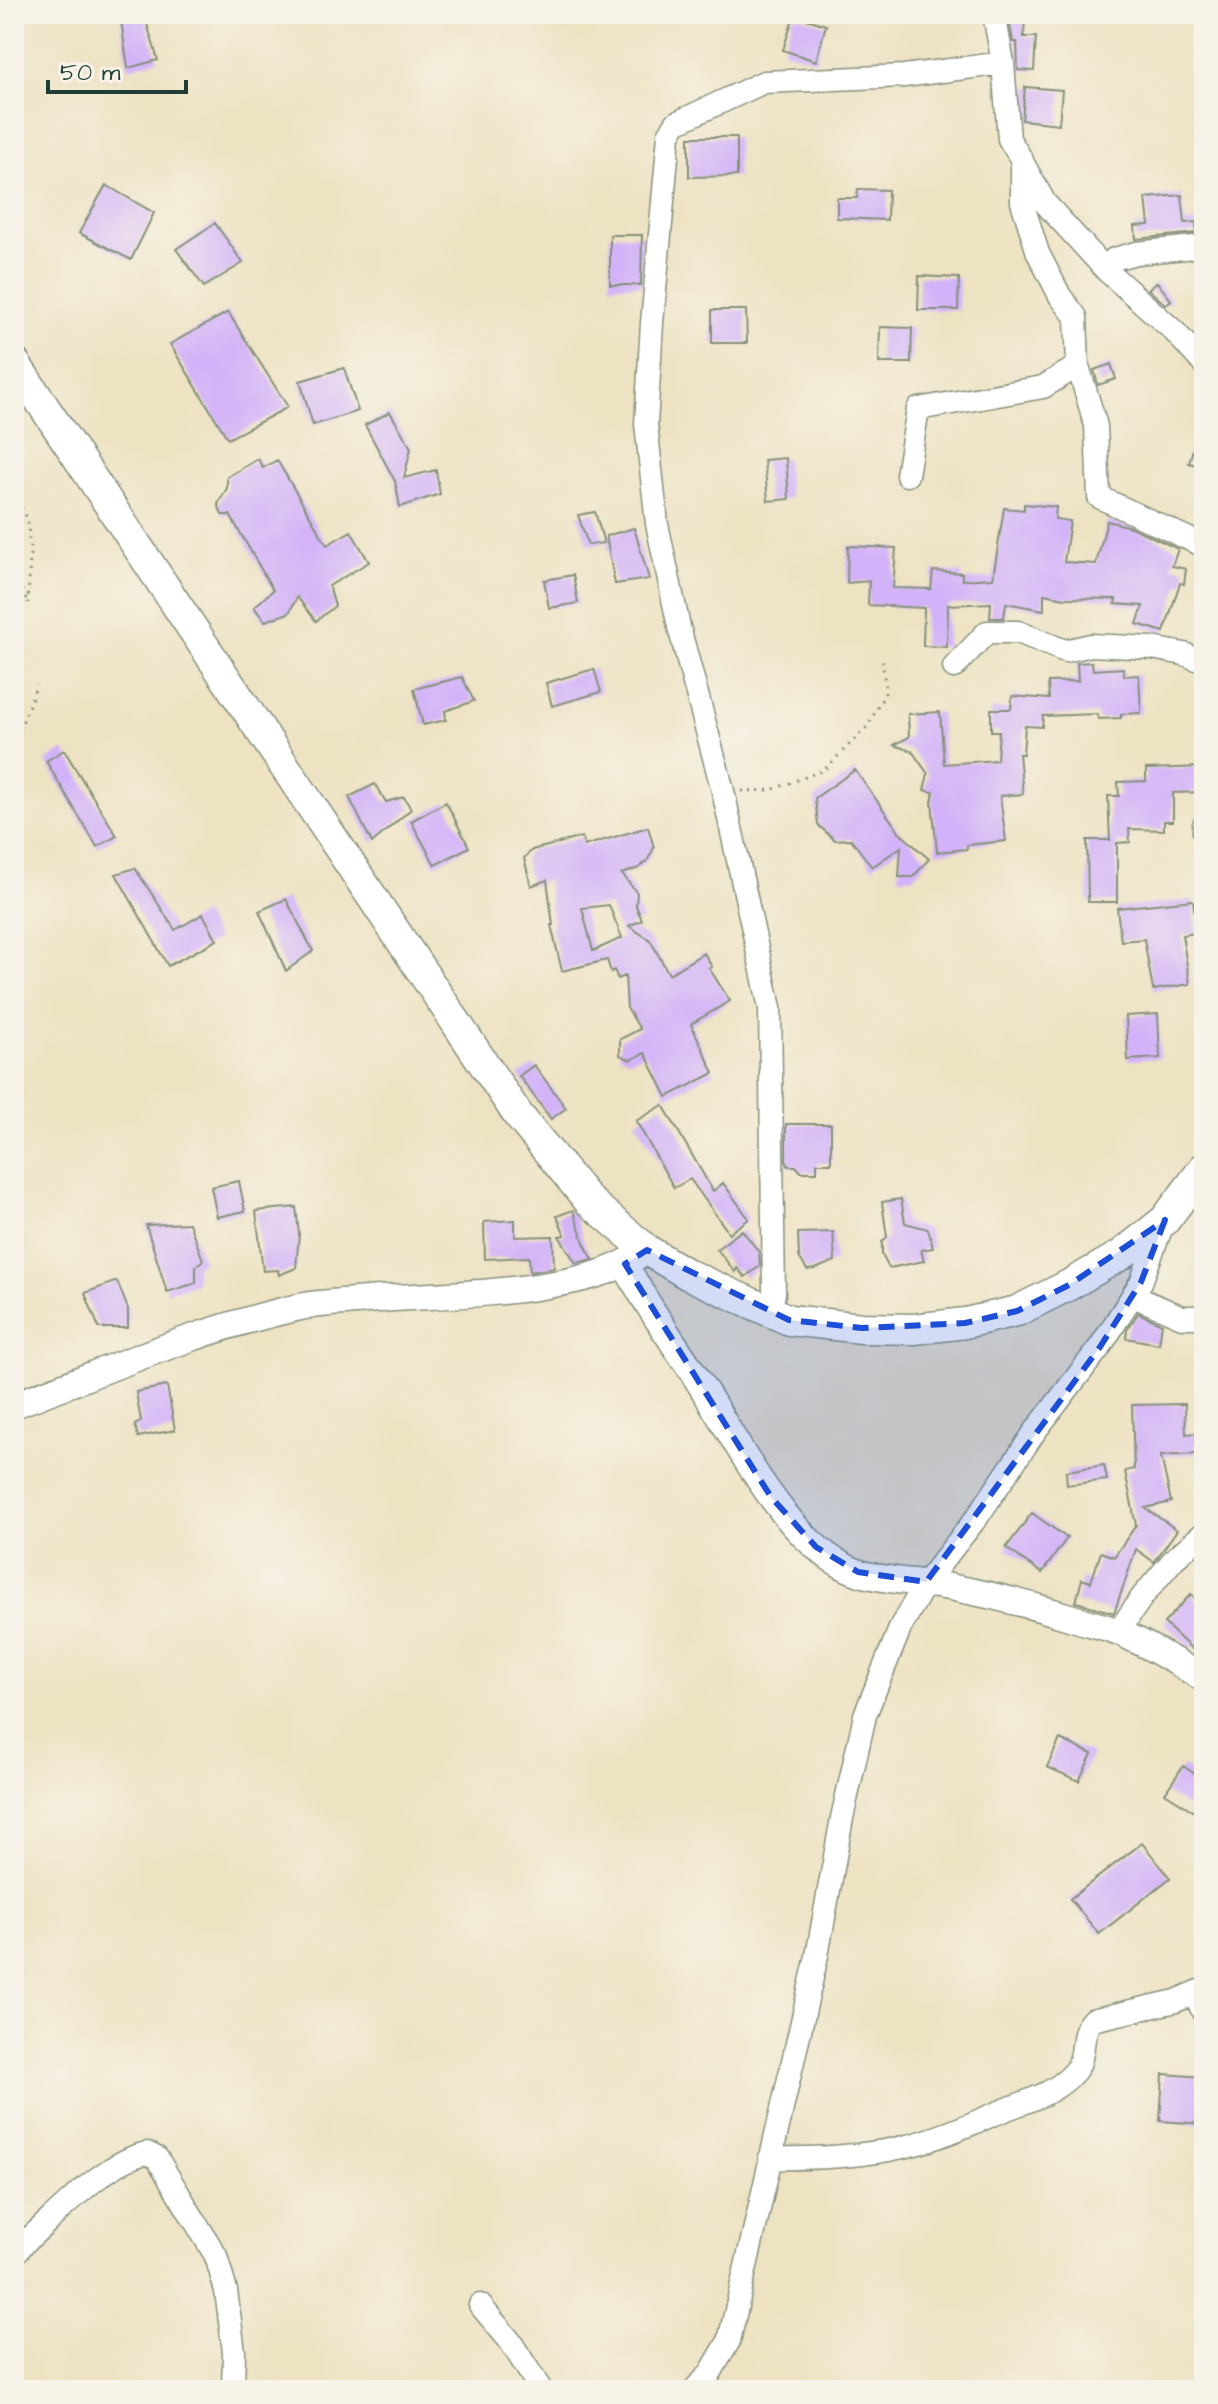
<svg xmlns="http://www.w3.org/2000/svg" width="1218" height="2404" viewBox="0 0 1218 2404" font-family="'Architects Daughter',sans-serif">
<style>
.building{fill:#d2b2f8;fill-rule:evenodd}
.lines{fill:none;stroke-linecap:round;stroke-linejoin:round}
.minor-casing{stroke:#86907b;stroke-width:25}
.tertiary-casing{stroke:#86907b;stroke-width:29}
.secondary-casing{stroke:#86907b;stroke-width:33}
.path{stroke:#86907b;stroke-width:3;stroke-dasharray:2 6;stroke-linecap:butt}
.minor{stroke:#fff;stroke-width:22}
.tertiary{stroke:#fff;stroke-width:26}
.secondary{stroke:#fff;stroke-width:30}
.marked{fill:#1d4ed8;fill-opacity:0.2;stroke:#1d4ed8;stroke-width:6;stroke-dasharray:16 10;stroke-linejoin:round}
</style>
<rect width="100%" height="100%" fill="#f7f3e8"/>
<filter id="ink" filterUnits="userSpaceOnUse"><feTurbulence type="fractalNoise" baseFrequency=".0125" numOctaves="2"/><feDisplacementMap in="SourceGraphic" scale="16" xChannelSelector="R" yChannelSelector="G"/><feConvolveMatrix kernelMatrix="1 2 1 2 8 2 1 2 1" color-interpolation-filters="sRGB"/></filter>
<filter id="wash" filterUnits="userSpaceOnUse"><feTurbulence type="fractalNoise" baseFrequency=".006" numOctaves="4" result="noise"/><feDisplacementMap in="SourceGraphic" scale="32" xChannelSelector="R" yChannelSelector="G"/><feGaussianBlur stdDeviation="1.8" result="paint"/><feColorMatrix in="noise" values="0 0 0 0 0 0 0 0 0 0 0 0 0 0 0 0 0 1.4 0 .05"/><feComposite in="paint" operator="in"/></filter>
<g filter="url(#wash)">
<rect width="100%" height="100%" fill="#ede2c2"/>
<g id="blocks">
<path class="building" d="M120,14h24l14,46 -30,8z
M1008,14h17l-1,23h12l-2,34 -16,-1 -1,-28h-4z
M794,15l32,10 -10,36 -33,-11z
M1025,87l37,3 -3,34 -37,-4z
M689,137h48v39l-48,1z
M106,185l48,28 -23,47 -52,-27z
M858,189l30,1 -1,30 -50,-2v-20h20z
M1182,195l3,28 11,-1 1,11 -61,6 -1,-13 14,-1 -3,-27z
M215,223l28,40 -39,24 -28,-38z
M610,235h32l-1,50h-31z
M919,276l40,2 -1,32h-40z
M1157,282l14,18 -5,5 -18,-16z
M712,310h34l1,33h-35z
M228,312l60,95 -60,32 -58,-95z
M880,327l32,1 -1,35h-32z
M1111,364l5,15 -18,6 -4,-15z
M344,368l14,43 -45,14 -13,-44z
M390,412l21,36 -7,30 32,-8 4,24 -40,13 -5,-26 -30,-56z
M1200,424h4v43l-15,-4z
M786,458l3,41 -21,2 -4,-41z
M258,459l5,9 14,-8 50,85 24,-14 18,31 -40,24 6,20 -19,15 -19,-24 -8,16 -24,8 -11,-14 19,-17 -43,-75h-8l-4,-11 9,-16v-11z
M1024,504l32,3 -1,12 15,2 -6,41 32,2 11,-43 24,6 47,22 -6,17 14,3 -2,15 -4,-1 -16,49 -27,-8 6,-18 -28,-2 1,-5 -51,-1 -21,-4v16l-38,-7 -2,15h-14l1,-15 -43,2 -1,42 -24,-1 1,-38 -56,-3 1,-24 -22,2 1,-37 48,2 -3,40 38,1 2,-18 29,2v7l31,-2 11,-70 20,2z
M595,512l9,31 -16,2 -10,-30z
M634,528l15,51 -34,5 -9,-48z
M573,575l5,28 -29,5 -5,-28z
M1092,662l1,8 30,-2 1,8 15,-1 2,38 -20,1v4l-23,1 -1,-5 -54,2 -1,11 -17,-1 -2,28h-4l4,40 -23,2 6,45 -39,4v4l-30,3 -5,-50 2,-10 -10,-2 4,-16 -16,-23 -18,-6 15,-8 -1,-23 32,-2 4,52 53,-4 2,-29h-8v-22h20l1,-13 37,3 -1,-17 30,-1 -1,-18z
M594,669l7,23 -49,14 -6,-23z
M462,677l12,24 -29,10 1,9 -23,5 -9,-36z
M64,750l53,86 -20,11 -51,-86z
M1204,767v25l-31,1v28h-9v9l-35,-1 1,13 -13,1v59h-29l-1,-62h23l-2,-44h11l-1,-14 28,-1v-12z
M855,770l45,63 29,26 -16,18h-14l2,-30 -29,20 -21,-28 -16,1 -17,-15 -3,-27z
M375,784l11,18 18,-5 7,12 -39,34 -23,-46z
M446,802l23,45 -34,18 -24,-44z
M648,827l6,21 -7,13 -8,7 -17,6 15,19 -1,13 6,14 -13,6 21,14 19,34 35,-21 8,14 -3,1 21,33 -39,23 23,49 -47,24 -22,-44 -15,7 -10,-5v-16l20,-10 -13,-21 -2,-32 -7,3 -4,-9 -3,2 -4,-12 -45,11 -11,-46h2l-6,-45 -16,6 -7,-28 8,-8 50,-13 2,9zM609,905l13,33 -29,13 -11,-43z
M135,868l40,62 28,-16 14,26 -49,26 -52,-92z
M286,899l27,52 -27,20 -27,-60z
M1193,900l4,33 -15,2 8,49 -37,6 -9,-51 -23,2 -4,-33z
M1158,1014l2,44 -32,2 -2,-44z
M534,1065l32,43 -15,11 -32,-43z
M663,1105l50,86 10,-8 26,36 -20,14 -39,-54 -16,9 -38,-67z
M786,1124h45v39h-14v9h-16l-5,-6h-8l-2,-5z
M239,1181l6,30 -28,6 -6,-30z
M901,1199l4,24 23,6 5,19 -12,2 3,11 -35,7 -7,-13v-13l5,-5 -5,-35z
M296,1207l3,28 -3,33 -17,7 -1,-5 -15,1 -7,-60z
M573,1210l12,35 8,14 -17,4 -17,-27 6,-1 -8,-19z
M515,1220v17l38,-1 1,32 -24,4 -1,-15 -44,2 -1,-37z
M189,1223l14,37 -7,6v17l-29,9 -21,-67z
M742,1230l17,22 1,14 -15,11 -8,-9 -2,4 -18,-23z
M833,1232l2,29 -20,8 -8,1 -8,-13 -1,-24z
M117,1281l11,28v19h-29l-14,-35z
M1138,1313l24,11 -3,20 -33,-6 1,-8z
M167,1386l8,44 -37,7 -3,-12 6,-4 -5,-29z
M1185,1404l1,30 10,-1 1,21 -36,2 10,46 -26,6 32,22 -23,32 -18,-13 -22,64 -38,-11 6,-23 9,3 10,-30 13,5 22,-32 -11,-54 9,-2 -2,-64z
M1104,1465l3,15 -40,5 -1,-14z
M1032,1513l35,25 -25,35 -36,-25z
M1191,1594l13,12v30l-12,13 -28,-26z
M1060,1739l32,15 -13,27 -32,-14z
M1183,1766l21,14v38l-39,-25z
M1142,1843l28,35 -71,56 -29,-35z
M1163,2074l41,3v47l-44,-3z"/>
</g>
</g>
<g filter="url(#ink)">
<use href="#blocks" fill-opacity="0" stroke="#86907b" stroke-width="2"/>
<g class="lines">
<defs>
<path id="minor" d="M994,14l9,49 6,76 13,21v42l16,51 22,43 16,21 2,49 18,60 3,71 105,49
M1024,165l21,38 62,68 67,60 30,33
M1107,271l7,-12 22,-6 68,-7
M907,475l11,-66 125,-22 35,-21
M954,667l33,-35h31l47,19 26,-6 61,3 32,6 20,8
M1204,825v7
M1133,1296l49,21h22
M770,1313l4,-20 -4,-285 -47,-217 -44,-164 -22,-103 -11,-100 6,-101 17,-188 7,-12 88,-41 140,-6 99,-13
M1118,1632l24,-35 32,-38 30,-26
M1193,1994l11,18
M770,2158c48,1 98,-1 145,-14 31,-8 62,-23 92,-35 23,-9 51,-17 68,-38 12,-15 4,-38 17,-51l84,-19 28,-12
M14,2255l10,-12c33,-28 81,-82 123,-90l10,5 59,98 10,35 4,30 4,31 -1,38
M480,2305l30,36 31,49
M694,2390l15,-15 20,-34 88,-385 25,-138 23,-103 36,-89 25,-44 52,-66 58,-86 64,-83 41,-65 23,-61"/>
<path id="tertiary" d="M625,1264c21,42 49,78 74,118 39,60 90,168 161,191 29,9 60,8 90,14 42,8 82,18 123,31 15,5 31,8 46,14 29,13 58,30 85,47
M14,1405c94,-35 188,-77 286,-98 18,-4 37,-4 55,-6 64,-6 129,-5 193,-16 32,-5 63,-12 91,-30"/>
<path id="secondary" d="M14,362l504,753 71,86 58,49 40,24 102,46 73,8 52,1 51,-6 52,-12 52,-26 52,-30 44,-35 39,-52"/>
</defs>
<use href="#minor" class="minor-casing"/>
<use href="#tertiary" class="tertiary-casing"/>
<use href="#secondary" class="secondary-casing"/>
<path class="path" d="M14,453l2,45 12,22 2,35 -2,48
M14,576l13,24
M14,744l23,-60
M742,791l29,-1 53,-20 44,-44 18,-35 -4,-31"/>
<use href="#minor" class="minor"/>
<use href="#tertiary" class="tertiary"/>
<use href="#secondary" class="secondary"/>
</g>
</g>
<path class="marked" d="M1165,1220l-24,62 -41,65 -174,235 -68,-10 -42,-25 -45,-50 -146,-233 22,-14 142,70 73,8 103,-5 52,-12 52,-26z"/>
<rect width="1218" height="2404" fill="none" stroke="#f7f3e8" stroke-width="48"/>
<path d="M48 80v12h138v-12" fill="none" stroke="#1f3d34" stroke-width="4"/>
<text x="60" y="80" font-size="24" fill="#1f3d34" stroke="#f7f3e8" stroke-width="6" paint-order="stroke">50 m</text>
</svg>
